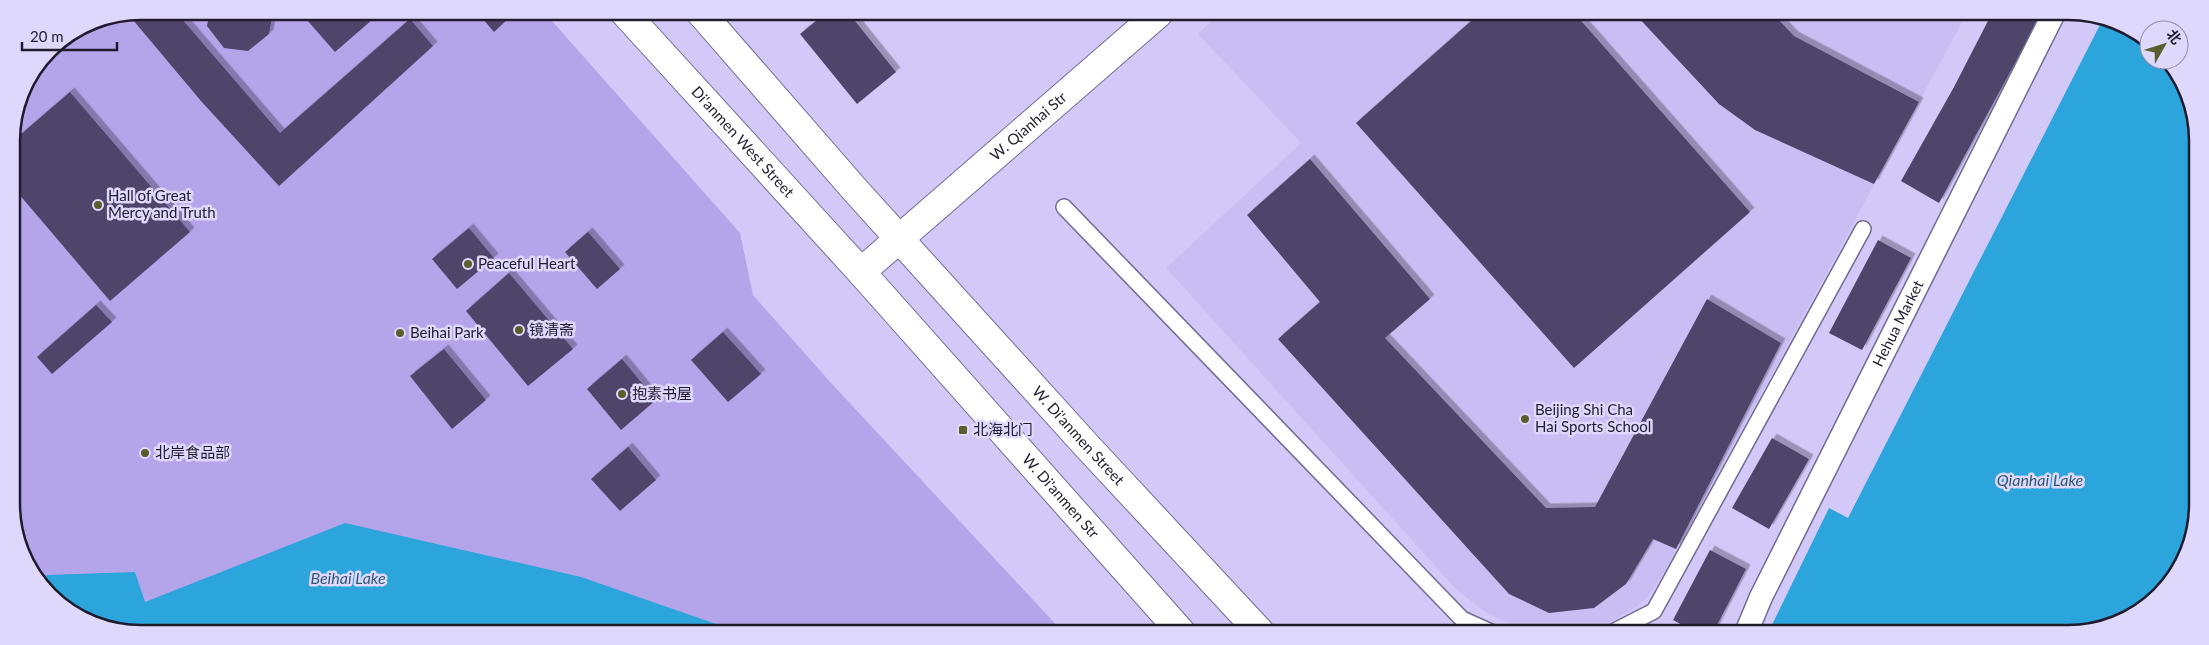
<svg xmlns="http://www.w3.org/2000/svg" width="2209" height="645" viewBox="0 0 2209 645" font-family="Lato,'Noto Sans SC',sans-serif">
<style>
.built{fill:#c9bef3}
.green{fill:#b4a4ea}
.water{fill:#2ca4dc}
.building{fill:#4d446b;filter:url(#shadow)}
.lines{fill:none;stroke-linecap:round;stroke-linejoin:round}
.service-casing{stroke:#736a94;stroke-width:18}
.pedestrian-casing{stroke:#736a94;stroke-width:25}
.tertiary-casing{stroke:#736a94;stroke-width:30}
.primary-casing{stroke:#736a94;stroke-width:30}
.service{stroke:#fff;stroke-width:15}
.pedestrian{stroke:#fff;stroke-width:22}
.tertiary{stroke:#fff;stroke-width:28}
.primary{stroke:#fff;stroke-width:28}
.poi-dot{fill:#585e2c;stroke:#dfd8fd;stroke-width:2}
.labels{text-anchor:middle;stroke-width:5;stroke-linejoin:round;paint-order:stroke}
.street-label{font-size:15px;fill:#201c2d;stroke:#dfd8fd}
.poi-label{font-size:15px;fill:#201c2d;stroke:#dfd8fd;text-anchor:start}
.water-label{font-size:16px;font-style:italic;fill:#2e5b74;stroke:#dfd8fd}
.rim{fill:none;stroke:#201c2d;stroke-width:2.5}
</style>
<defs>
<filter id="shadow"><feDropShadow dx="4.5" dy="-4.5" stdDeviation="0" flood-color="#0004"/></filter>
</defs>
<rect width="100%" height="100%" fill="#d3c9f8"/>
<path class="built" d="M1218,14l748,1 -300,555 -18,26 -12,11 -28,16 -21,8 -53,1 -22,-7 -27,-13 -27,-21 -292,-323 135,-125 -103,-109z"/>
<path class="green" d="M141,11l403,1 196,221 13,62 79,89 230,247 -954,-2 -64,-39 -30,-61 -2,-396 13,-49 24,-35 43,-28z"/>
<path class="water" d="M2104,17l45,28v15h19l27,56 -2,421 -40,65 -36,22 -41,9h-308l61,-125 19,10z
M345,523l236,54 135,47 12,7 -620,-2 -64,-39 -6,-13 10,-2 87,-3 10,30z"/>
<path class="building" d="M141,11h34l105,122 130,-114 23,27 -154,140 -78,-85 -73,-87z
M210,11l63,1 -4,22 -21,17 -24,-3 -17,-22z
M300,12h66l7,7 -38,33z
M477,12h38l-21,20z
M826,13h29l-4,3 45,56 -39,32 -57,-70z
M1479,14h96l175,198 -176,156 -218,-245z
M1636,15h138l20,21 125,66 -45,82 -119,-54 -36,-26z
M1991,15l49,2 -101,186 -38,-22 53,-94z
M70,92l120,140 -80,69 -98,-115v-44z
M1310,159l120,140 -45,39 161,170 49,-1 112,-208 74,44 -105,206 -23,-10 -27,45 -32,24 -45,5 -40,-19 -231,-255 42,-37 -73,-87z
M469,228l25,30 -37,31 -25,-30z
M588,232l32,37 -23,20 -32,-37z
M1878,240l33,18 -49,92 -33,-17z
M509,273l64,76 -45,37 -62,-75z
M96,305l16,17 -60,52 -15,-17z
M723,332l38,42 -33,28 -37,-42z
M444,349l42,51 -34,29 -42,-53z
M622,359l34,41 -35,30 -34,-41z
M1772,438l37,21 -40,70 -37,-21z
M628,447l28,33 -36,31 -29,-32z
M1710,550l36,19 -33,64h-16l-24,-13z"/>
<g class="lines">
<defs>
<path id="service" d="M1064,207l398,412 29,13
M1611,633l43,-22 209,-382"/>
<g id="pedestrian">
<path id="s1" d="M1746,633l15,-36 292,-582"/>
</g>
<g id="tertiary">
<path id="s2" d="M861,272l297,-258"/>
</g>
<g id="primary">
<path id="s3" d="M624,12l237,260 320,360"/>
<path id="s4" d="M700,12l156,179 230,254 174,187"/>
</g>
</defs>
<use href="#service" class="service-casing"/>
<use href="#pedestrian" class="pedestrian-casing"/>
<use href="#tertiary" class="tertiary-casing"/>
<use href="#primary" class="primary-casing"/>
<use href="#service" class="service"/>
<use href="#pedestrian" class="pedestrian"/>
<use href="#tertiary" class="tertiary"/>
<use href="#primary" class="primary"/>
</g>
<g class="poi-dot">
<circle cx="98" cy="205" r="5"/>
<circle cx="468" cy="264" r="5"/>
<circle cx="519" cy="330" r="5"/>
<circle cx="400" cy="333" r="5"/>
<circle cx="622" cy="394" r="5"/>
<circle cx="1525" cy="419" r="5"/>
<rect x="958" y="425" width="10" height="10" rx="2.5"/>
<circle cx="145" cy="453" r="5"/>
</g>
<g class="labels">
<g class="street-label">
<text dy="5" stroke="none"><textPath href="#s2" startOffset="222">W. Qianhai Str</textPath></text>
<text dy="5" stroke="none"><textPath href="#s3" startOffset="176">Di'anmen West Street</textPath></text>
<text dy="5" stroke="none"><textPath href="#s1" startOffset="345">Hehua Market</textPath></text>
<text dy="5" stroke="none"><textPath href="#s4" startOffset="568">W. Di'anmen Street</textPath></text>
<text dy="5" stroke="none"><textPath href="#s3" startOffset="652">W. Di'anmen Str</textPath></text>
</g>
<g class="poi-label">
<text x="108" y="201">Hall of Great<tspan x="108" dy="17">Mercy and Truth</tspan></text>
<text x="478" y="269">Peaceful Heart</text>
<text x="529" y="335">镜清斋</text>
<text x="410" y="338">Beihai Park</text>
<text x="632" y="399">抱素书屋</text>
<text x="1535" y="415">Beijing Shi Cha<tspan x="1535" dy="17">Hai Sports School</tspan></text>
<text x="973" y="435">北海北门</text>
<text x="155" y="458">北岸食品部</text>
</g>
<g class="water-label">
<text x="2040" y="486">Qianhai Lake</text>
<text x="348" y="584">Beihai Lake</text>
</g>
</g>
<path d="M0 0H2209V645H0ZM141 20H2068A121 121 0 0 1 2189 141V504A121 121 0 0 1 2068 625H141A121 121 0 0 1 20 504V141A121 121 0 0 1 141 20Z" fill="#dfd8fd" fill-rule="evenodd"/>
<path class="rim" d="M141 20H2068A121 121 0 0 1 2189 141V504A121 121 0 0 1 2068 625H141A121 121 0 0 1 20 504V141A121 121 0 0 1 141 20Z"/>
<g transform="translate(2164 45) rotate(51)"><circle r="24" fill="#dfd8fd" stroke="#938daa"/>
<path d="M0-4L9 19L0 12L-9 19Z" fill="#585e2c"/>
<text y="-8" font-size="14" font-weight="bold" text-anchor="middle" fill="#201c2d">北</text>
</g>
<path d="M22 42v8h95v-8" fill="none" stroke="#201c2d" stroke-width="2.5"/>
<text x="30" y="42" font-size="15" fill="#201c2d" stroke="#dfd8fd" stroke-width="4" paint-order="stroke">20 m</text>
</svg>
